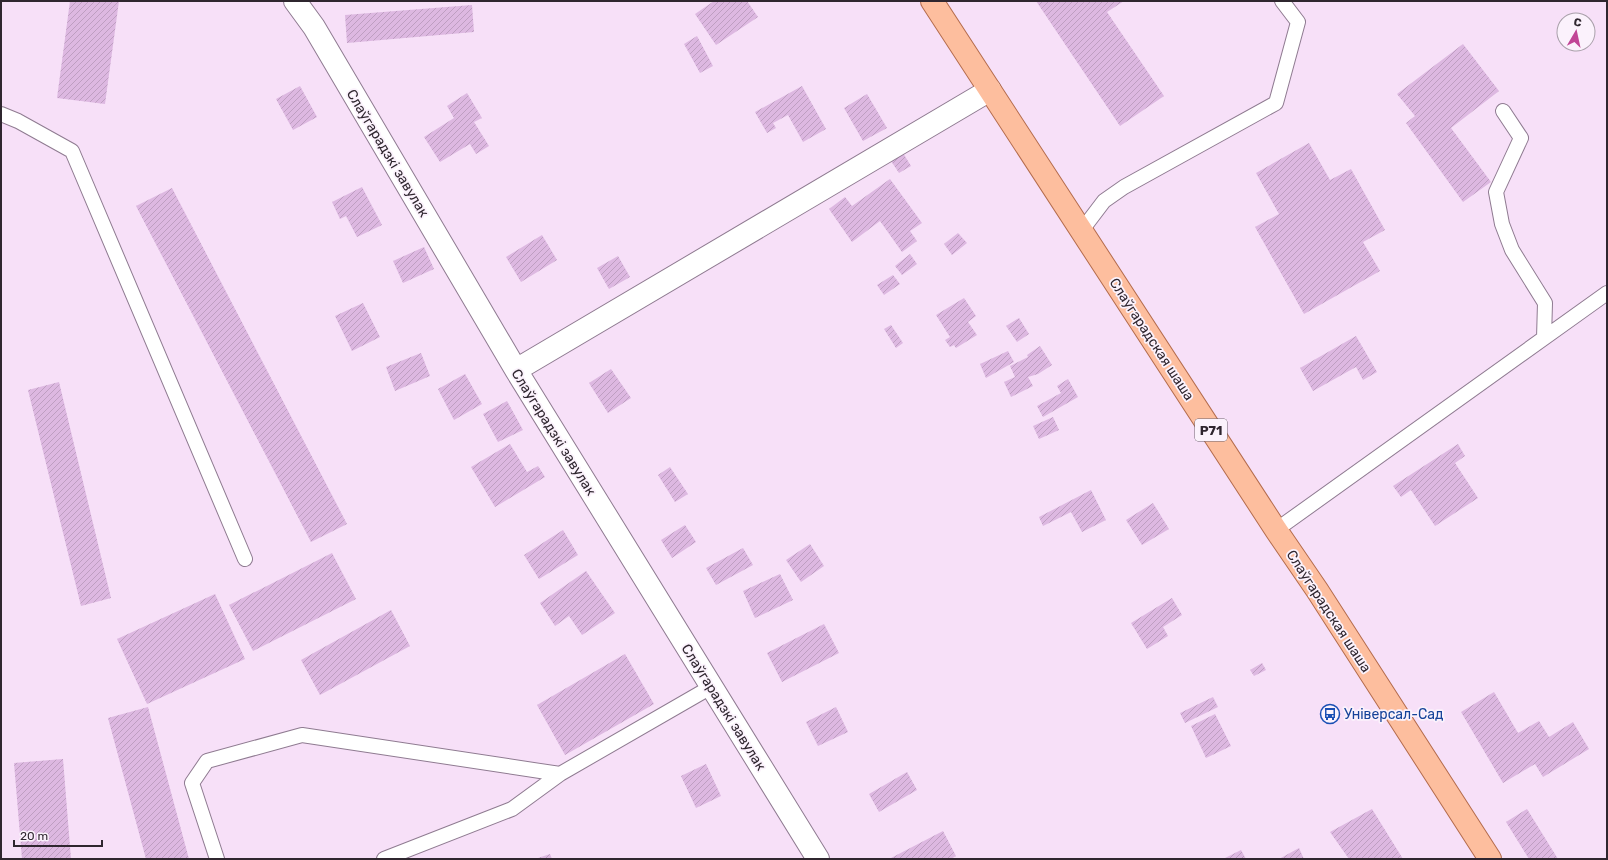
<svg xmlns="http://www.w3.org/2000/svg" width="1608" height="860" viewBox="0 0 1608 860" font-family="Rubik,sans-serif">
<style>
.building{fill:url(#building-hatch)}
.lines{fill:none;stroke-linecap:round;stroke-linejoin:round}
.lane-casing{stroke:#8f7b91;stroke-width:16}
.street-casing{stroke:#8f7b91;stroke-width:24}
.primary-casing{stroke:#b46c4d;stroke-width:24}
.lane{stroke:#fff;stroke-width:14}
.street{stroke:#fff;stroke-width:22}
.primary{stroke:#fdbe9e;stroke-width:22}
.labels{text-anchor:middle;stroke-width:3.5;stroke-linejoin:round;paint-order:stroke}
.shield{fill:#fbf2fc;stroke:#6c636c;stroke-width:1}
.shield-label{font-size:13px;font-weight:bold;fill:#2f262f}
.street-label{font-size:14px;fill:#2f262f;stroke:#fbf2fc}
.transit-label{font-size:14px;fill:#164399;stroke:#fbf2fc;text-anchor:start}
</style>
<defs>
<pattern id="building-hatch" width="6" height="6" patternUnits="userSpaceOnUse"><rect width="6" height="6" fill="#ddb8e1"/><path d="M-1 1l2-2M0 6l6-6M5 7l2-2" fill="none" stroke="#be9ec1"/></pattern>
</defs>
<rect width="100%" height="100%" fill="#f7e0f8"/>
<path class="building" d="M70,1h49l-14,103 -48,-6z
M714,1h33l11,16 -42,28 -21,-31z
M1036,1h88l-17,11 57,84 -44,30z
M472,5l2,27 -127,11 -2,-28z
M697,36l16,30 -13,7 -16,-29z
M1463,44l36,47 -48,37 40,54 -28,20 -57,-79 9,-7 -18,-22z
M300,86l17,31 -24,13 -17,-31z
M802,86l24,43 -23,13 -15,-27 -15,8 3,5 -9,5 -12,-21z
M467,93l15,25 -8,4 15,24 -13,8 -6,-10 -30,18 -16,-25 30,-19 -7,-12z
M867,94l20,34 -24,13 -19,-33z
M1309,143l21,37 21,-11 34,61 -22,12 17,29 -76,43 -49,-87 24,-13 -23,-41z
M903,153l8,13 -12,7 -8,-12z
M890,179l32,44 -12,8 7,10 -15,11 -22,-31 -28,21 -23,-33 16,-12 7,9z
M362,187l20,38 -25,12 -11,-21 -6,3 -8,-17z
M172,188l175,336 -36,18 -175,-336z
M958,233l9,10 -15,12 -8,-11z
M542,235l15,25 -36,22 -15,-25z
M424,247l10,22 -31,14 -10,-22z
M910,254l7,10 -15,11 -7,-9z
M618,256l12,21 -21,12 -12,-21z
M893,275l7,9 -16,11 -7,-10z
M964,298l12,18 -8,6 9,13 -21,13 -2,-3 -4,2 -5,-7 5,-3 -14,-22z
M363,303l17,34 -28,14 -17,-35z
M1019,318l10,16 -12,8 -11,-16z
M891,325l12,18 -7,5 -12,-19z
M1356,336l21,36 -14,8 -7,-13 -43,24 -13,-23z
M1040,346l12,19 -14,9 -10,3 5,9 -22,11 -7,-15 11,-5 -5,-11 18,-9 -1,-2z
M1008,351l6,11 -28,16 -6,-14z
M421,353l9,23 -35,15 -9,-24z
M611,369l20,29 -23,15 -19,-30z
M465,374l17,30 -28,16 -16,-31z
M1068,379l10,18 -35,20 -6,-11 24,-13 -4,-7z
M59,382l52,216 -30,8 -53,-216z
M507,401l16,29 -25,12 -15,-28z
M1053,417l6,13 -20,9 -6,-13z
M510,444l17,28 11,-6 7,11 -50,30 -24,-40z
M1458,444l7,12 -10,7 23,35 -43,28 -24,-36 -10,7 -8,-11z
M670,467l18,27 -13,8 -17,-27z
M1091,490l15,30 -24,12 -11,-20 -28,14 -4,-9z
M1153,503l16,26 -27,16 -16,-25z
M685,525l11,17 -24,16 -11,-18z
M563,530l15,25 -39,24 -15,-24z
M810,544l14,22 -23,16 -15,-22z
M743,548l10,17 -37,20 -10,-17z
M332,553l24,46 -103,52 -24,-46z
M586,571l29,42 -33,22 -13,-19 -14,10 -15,-23z
M780,574l13,26 -38,18 -12,-27z
M215,594l30,65 -98,45 -30,-65z
M1172,598l10,17 -19,12 5,9 -21,13 -16,-26z
M391,610l19,36 -90,49 -19,-35z
M824,624l15,29 -57,29 -15,-29z
M625,654l29,50 -89,51 -28,-50z
M1262,663l4,7 -12,6 -4,-6z
M1494,692l24,41 21,-12 10,16 24,-15 16,27 -46,28 -8,-13 -32,19 -42,-71z
M1213,697l5,10 -33,16 -5,-10z
M148,707l41,152h-43l-38,-141z
M836,707l12,25 -30,14 -12,-24z
M1215,714l16,32 -25,12 -15,-32z
M63,759l8,100h-49l-8,-96z
M706,764l15,32 -25,12 -15,-32z
M907,772l10,18 -38,22 -10,-18z
M1372,809l31,50h-54l-19,-27z
M1527,809l31,50h-29l-23,-37z
M943,831l13,25 -5,3h-60v-1z
M1299,848l5,11h-25z
M1241,850l5,9h-23z
M550,854l2,5h-17z"/>
<g class="lines">
<defs>
<path id="lane" d="M1503,111l18,27 -25,54 6,32 10,26 33,53 -1,35
M1,114l17,7 54,30 173,408
M1082,230l22,-29 20,-14 152,-84 22,-81 -16,-21
M1276,530l331,-237
M217,859l-25,-76 15,-22 95,-26 258,39
M384,859l128,-50 48,-35 151,-87"/>
<path id="street" d="M295,1l19,26 202,343 302,489
M516,370l474,-280"/>
<path id="primary" d="M932,1l344,529 41,60 173,269"/>
</defs>
<use href="#lane" class="lane-casing"/>
<use href="#street" class="street-casing"/>
<use href="#primary" class="primary-casing"/>
<use href="#lane" class="lane"/>
<use href="#street" class="street"/>
<use href="#primary" class="primary"/>
</g>
<defs>
<symbol id="bus-ring" viewBox="-11 -11 22 22"><circle r="9.5" fill="#fbf2fc" stroke="#1a4fb4" stroke-width="1.5"/><path d="M-5-6H5V4H4V6H2V4H-2V6H-4V4H-5ZM-3.5-4V0h7V-4ZM-3.5 1.2v1.5H-2V1.2ZM2 1.2v1.5H3.5V1.2Z" fill="#1a4fb4"/></symbol>
</defs>
<g fill-rule="evenodd">
<use href="#bus-ring" x="1319" y="703" width="22" height="22"/>
</g>
<g class="labels">
<rect class="shield" x="1195" y="419" width="32" height="22" rx="3"/>
<g class="shield-label">
<text x="1211" y="435">Р71</text>
</g>
<g class="street-label">
<text transform="translate(388 153) rotate(59)" y="5">Слаўгарадзкі завулак</text>
<text transform="translate(1152 339) rotate(57)" y="5">Слаўгарадская шаша</text>
<text transform="translate(554 432) rotate(58)" y="5">Слаўгарадзкі завулак</text>
<text transform="translate(1329 611) rotate(57)" y="5">Слаўгарадская шаша</text>
<text transform="translate(724 707) rotate(58)" y="5">Слаўгарадзкі завулак</text>
</g>
<g class="transit-label">
<text x="1344" y="719">Універсал-Сад</text>
</g>
</g>
<rect width="1608" height="860" fill="none" stroke="#2f262f" stroke-width="4"/>
<g transform="translate(1576 32) rotate(9)"><circle r="19" fill="#fbf2fc" stroke="#a9a0aa"/>
<path d="M0-3L7 15L0 10L-7 15Z" fill="#c14596"/>
<text y="-6" font-size="11" font-weight="bold" text-anchor="middle" fill="#2f262f">С</text>
</g>
<path d="M14 840v6h88v-6" fill="none" stroke="#2f262f" stroke-width="2"/>
<text x="20" y="840" font-size="12" fill="#2f262f" stroke="#fbf2fc" stroke-width="3" paint-order="stroke">20 m</text>
</svg>
